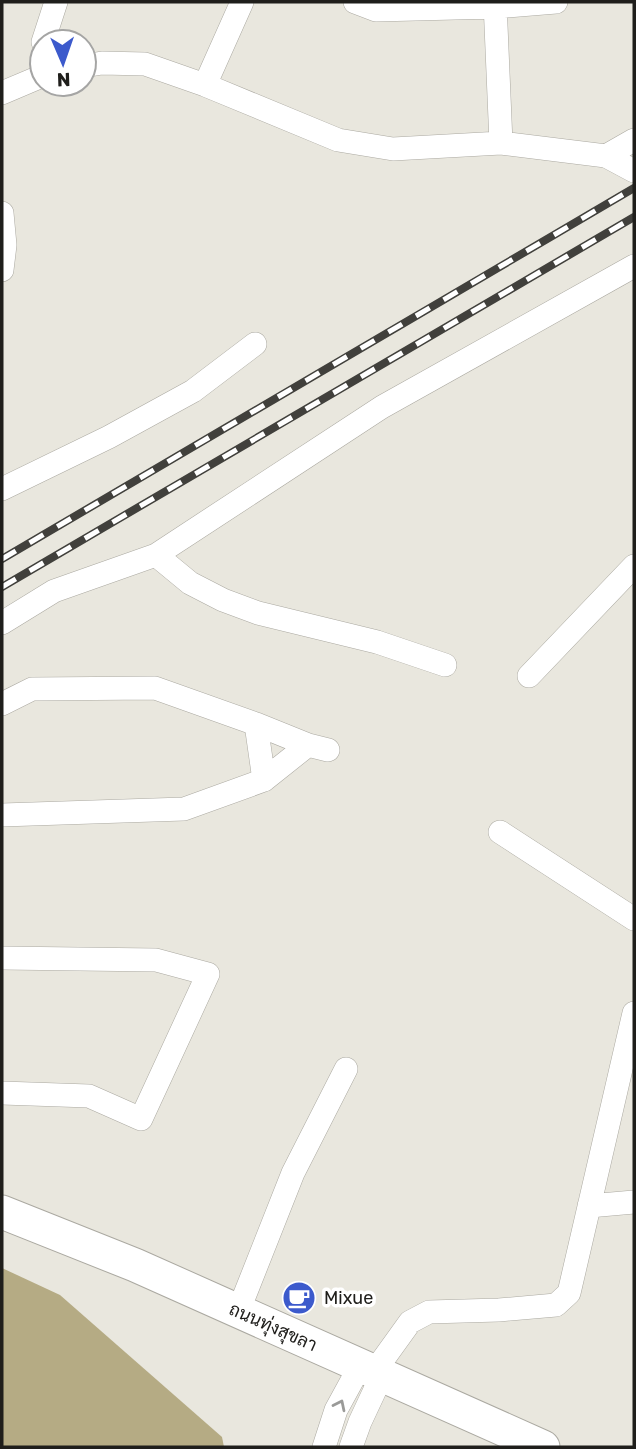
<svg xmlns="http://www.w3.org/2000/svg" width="636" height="1449" viewBox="0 0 636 1449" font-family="Rubik,Sarabun,sans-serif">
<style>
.forest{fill:#b5ab84}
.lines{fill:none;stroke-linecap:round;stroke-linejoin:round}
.street-casing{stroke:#aba9a1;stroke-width:24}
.secondary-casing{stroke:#aba9a1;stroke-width:35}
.street{stroke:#fff;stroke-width:23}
.secondary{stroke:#fff;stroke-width:33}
.rail-casing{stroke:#41403c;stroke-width:8}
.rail{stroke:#fff;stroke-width:5;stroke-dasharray:16;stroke-linecap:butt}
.oneway{stroke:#9a9a98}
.labels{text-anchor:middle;stroke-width:7;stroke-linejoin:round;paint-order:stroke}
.poi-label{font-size:18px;fill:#1f1e1b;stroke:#fff;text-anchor:start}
.street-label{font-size:18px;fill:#1f1e1b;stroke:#fff}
</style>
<rect width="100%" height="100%" fill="#e9e7de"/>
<path class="forest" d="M2,1268l58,27 162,142 2,10h-222z"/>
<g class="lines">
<defs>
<path id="street" d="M355,2l21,8 119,-3 61,-5
M495,2l6,141
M43,42l13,-40
M84,66l18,-3 43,1 60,21 133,55 55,9 108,-6 105,13 28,15
M205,85l37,-83
M2,93l40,-17
M606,156l28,-16
M2,213l3,32 -3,25
M2,489l107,-52 84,-46 62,-47
M156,555l34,28 33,17 35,13 119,29 68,23
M2,623l52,-32 102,-36 226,-148 252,-141
M529,676l105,-110
M2,704l30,-15 123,-1 101,36 8,56
M256,724l52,21 20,5
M2,815l182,-6 80,-29 44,-35
M500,832l134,87
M2,958l154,2 52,14 -67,145 -52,-23 -87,-3
M589,1206l45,-4
M238,1312l55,-139 53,-104
M374,1372l36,-50 19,-10 70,-2 57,-5 13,-12 65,-280
M324,1447l12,-37 24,-44
M351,1447l9,-25 22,-47"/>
<path id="secondary" d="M2,1212l133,53 408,182"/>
</defs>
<use href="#street" class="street-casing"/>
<use href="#secondary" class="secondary-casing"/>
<use href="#street" class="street"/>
<use href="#secondary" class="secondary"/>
<defs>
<path id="rail" d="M2,559l632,-371
M2,587l632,-370"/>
</defs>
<use href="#rail" class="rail-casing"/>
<use href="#rail" class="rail"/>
</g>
<defs><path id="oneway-chevron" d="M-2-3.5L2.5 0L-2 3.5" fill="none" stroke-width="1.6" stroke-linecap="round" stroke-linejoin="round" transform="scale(1.75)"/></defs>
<use class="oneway" href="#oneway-chevron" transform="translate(340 1405) rotate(-64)"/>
<defs>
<symbol id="cafe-disc" viewBox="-11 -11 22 22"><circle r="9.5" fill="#3c5acc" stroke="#fff"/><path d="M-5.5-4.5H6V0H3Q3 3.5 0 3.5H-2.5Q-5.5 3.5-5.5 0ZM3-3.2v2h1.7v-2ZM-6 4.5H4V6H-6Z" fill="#fff"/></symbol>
</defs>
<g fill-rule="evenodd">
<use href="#cafe-disc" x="280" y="1279" width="38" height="38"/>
</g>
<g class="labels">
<g class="poi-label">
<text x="324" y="1304">Mixue</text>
</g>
<g class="street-label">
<text transform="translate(273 1327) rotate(24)" y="6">ถนนทุ่งสุขลา</text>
</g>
</g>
<rect width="636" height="1449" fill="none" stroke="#1f1e1b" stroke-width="7"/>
<g transform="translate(63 63) rotate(178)"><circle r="33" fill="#ffffff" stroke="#a5a5a4" stroke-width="2"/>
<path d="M0-5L12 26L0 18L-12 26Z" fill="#3c5acc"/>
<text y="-10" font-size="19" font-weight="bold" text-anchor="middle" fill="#1f1e1b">N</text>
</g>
</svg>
